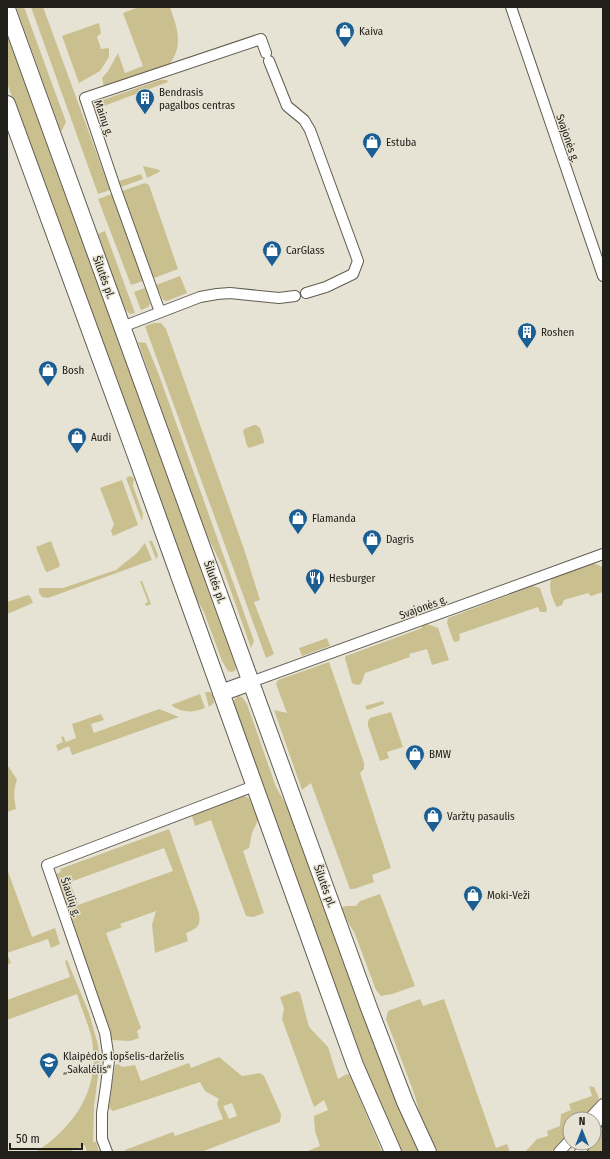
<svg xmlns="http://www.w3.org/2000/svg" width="610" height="1159" viewBox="0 0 610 1159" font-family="'Fira Sans Condensed',sans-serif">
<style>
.green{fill:#cabf8e;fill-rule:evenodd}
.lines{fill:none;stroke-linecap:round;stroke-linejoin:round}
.minor-casing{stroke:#605d51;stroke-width:12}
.primary-casing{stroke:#605d51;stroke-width:18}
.minor{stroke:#fff;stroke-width:10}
.primary{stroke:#fff;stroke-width:16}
.labels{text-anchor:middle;stroke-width:3;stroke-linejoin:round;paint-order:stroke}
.poi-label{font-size:11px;fill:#22201b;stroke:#e6e3d4;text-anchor:start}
.street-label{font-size:11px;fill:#22201b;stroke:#e6e3d4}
</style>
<rect width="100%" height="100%" fill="#e6e3d4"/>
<path class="green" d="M16,7h8l42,115 -5,10z
M31,7h12l67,183 -12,4z
M139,7h31c7,21 14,38 -1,58l-65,22 -2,-9 6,-7 10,-18 7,20 18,-7 -20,-53z
M99,23l2,10 -4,4 4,12 8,-1v9l-9,14 -21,12 -17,-47z
M7,34l226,623 3,11 -1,3 -4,1 -3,-1 -6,-10 -18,-49 -11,-19 -186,-510z
M160,80h7l1,2 -75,28v-3l4,-5z
M143,166l17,4 -1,2 -12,6z
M141,174l2,5 -22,8 -2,-6z
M145,183l4,2 29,84 -24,9 -32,-87z
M112,194l31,87 -12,4 -33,-86z
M105,231l30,82 -5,1 -7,-7 -25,-73z
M180,276l7,17 -20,8 -4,-1 -7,-15z
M145,288l5,16 -2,3 -7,3 -7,-18z
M154,323h7l5,6 78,220 16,51 -6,2 20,52 -8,4 -121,-332z
M138,342l8,1 13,32 95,266 -3,7 -29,-82 -20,-41z
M254,425h2l4,3 4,13v2l-15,5 -2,-2 -4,-15 1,-2z
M130,476l4,2 -1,8 10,28 -1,7 -16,-43z
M122,480l16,45 -25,11 -2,-5 3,-7 -14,-36z
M51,541l9,24 -1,2 -12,5 -2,-2 -9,-23z
M149,541h3l1,2 5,12 -1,3 -1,1z
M145,543l7,17 -104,38 -6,-1 -3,-4v-5h24l53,-18 21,-17z
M593,563l10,4v25l-12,4 -3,-3 -24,7 -2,5 -5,2c-4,-6 -10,-22 -5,-28z
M140,581h2l9,23 -5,2 -1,-2 3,-2z
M533,586l7,2 7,21 -1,3h-6l-2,-5 -79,27 1,4 -1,3 -4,1 -2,-2 -6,-17 1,-5z
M28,595l2,1 3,7 -26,11v-12z
M427,624l11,4 11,32 -17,5 -5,-16 -18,5 1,3 -45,16 -4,11 -4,1 -5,-2 -7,-25 1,-2 76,-28 -1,-2z
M327,638l3,8 -28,10 -3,-8z
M329,662l35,101v6l-4,4 31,95 -19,7 2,7 -20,7h-4l-39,-106 -9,7 -28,-80 13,3 -11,-29 2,-4z
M205,692h5l3,3 1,8 -5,4z
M200,694l5,14c-12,5 -23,5 -34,-3z
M238,696l4,1 5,7 29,83 12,21 97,266 22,53 12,25h-16l-7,-9 -21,-49 -141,-388v-6z
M383,701l1,3 -17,6 -2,-4z
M159,709l20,8 -107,38 -3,-9 -11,5 -2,-6 7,-3 -2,-5 2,-1 3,6 10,-4 -4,-14 29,-10 3,6 -13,4 3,9z
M391,712l12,35 -16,5 2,6 -9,3 -12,-35v-5l2,-3z
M9,767l8,13c-4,10 -3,18 -1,29l-9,3v-44z
M244,796l5,2 9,22 -6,13 -3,15 -6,3 21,62 -11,4 -7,-1 -35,-96 -16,6 -3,-10z
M169,829l30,84c2,14 -2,15 -13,20l2,8 -33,12 -3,-28 4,-14 -36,13 2,3 -16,6 35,95 -4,3 2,7 -9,3 -19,-1 -55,-166 5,-2 -1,-3zM164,848l9,23 -95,34 -8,-23z
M7,869l25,68 23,-9 5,16 -9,4 -3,-9 -41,14 4,10 -4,2z
M380,894l35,92 -23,8 -11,2 -5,-6 -21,-56 -14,-24v-2l5,-2h10l4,-5z
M67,960l22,53 9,32 2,16 -6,45 -1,36h3l3,10h-12l-2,-7 -16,7h-33c41,-27 66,-66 55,-117 -4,-14 -10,-27 -14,-41l-70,26v-20l63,-23 -5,-16z
M297,991l3,2 9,34 19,20 10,32 9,-5 3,1 32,77h-77l15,-6 -5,-15 -1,-15 14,-6 -4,-10 -10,7 -32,-88 2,-11 -4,-11z
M420,999l3,7 21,-7 52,149 11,-4 3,8h-72l-16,-31 -8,-28 -28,-74 2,-8z
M219,1057l23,19 18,-3 4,3 17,38 -1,8 -79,30h-75l-1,-2 48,-18 2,4 48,-17 -6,-15 2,-5 -14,-8 -5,-9 -87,29 -4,-3 6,-43 3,-1 4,3 13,-2 6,16 48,-18 2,5zM232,1103l5,13 -8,3 -6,-13z
M589,1086l5,1 5,11 -1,3 -16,18h-12v13l-19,20h-26l12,-13 11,-3 -1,-5 13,-5 1,-12 10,-4 -2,-6 23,-8z
M603,1127v25h-18l7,-9h2v-3z"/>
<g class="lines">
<defs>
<path id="minor" d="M511,7l92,269
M269,61l18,45 17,14 6,10 48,131 -5,13 -27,13 -20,6
M160,312l-44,-122 -31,-92 176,-59 5,14
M122,327l78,-30 17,-3 13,-1 49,5 16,-2
M251,682l352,-128
M589,1119l14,-15
M594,1129l9,-18
M107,1152l-5,-13v-26l4,-27 3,-26 -4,-27 -58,-168 207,-79
M559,1152l11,-12
M580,1152l6,-9"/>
<path id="primary" d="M7,9l362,999 36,94 23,50
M7,104l129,352 219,609 38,87
M221,693l30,-11"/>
</defs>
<use href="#minor" class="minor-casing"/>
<use href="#primary" class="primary-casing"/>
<use href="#minor" class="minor"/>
<use href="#primary" class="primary"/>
</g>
<defs>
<symbol id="shop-pin" viewBox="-11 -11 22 30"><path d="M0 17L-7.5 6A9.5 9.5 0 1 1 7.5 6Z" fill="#1b5e93" stroke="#e6e3d4"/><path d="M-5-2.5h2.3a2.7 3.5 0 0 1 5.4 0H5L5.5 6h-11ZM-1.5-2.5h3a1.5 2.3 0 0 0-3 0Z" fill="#fff"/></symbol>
<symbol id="building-pin" viewBox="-11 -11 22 30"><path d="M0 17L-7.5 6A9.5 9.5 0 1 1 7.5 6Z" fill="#1b5e93" stroke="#e6e3d4"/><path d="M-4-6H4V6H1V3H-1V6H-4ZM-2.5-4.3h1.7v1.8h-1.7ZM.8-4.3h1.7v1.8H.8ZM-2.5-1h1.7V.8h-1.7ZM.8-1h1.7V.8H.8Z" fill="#fff"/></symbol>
<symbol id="restaurant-pin" viewBox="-11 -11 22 30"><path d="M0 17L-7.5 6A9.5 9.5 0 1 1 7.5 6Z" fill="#1b5e93" stroke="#e6e3d4"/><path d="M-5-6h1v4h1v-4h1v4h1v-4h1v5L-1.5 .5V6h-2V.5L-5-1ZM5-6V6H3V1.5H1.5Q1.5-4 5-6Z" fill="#fff"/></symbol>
<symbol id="school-pin" viewBox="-11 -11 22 30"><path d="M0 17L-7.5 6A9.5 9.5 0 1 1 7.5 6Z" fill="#1b5e93" stroke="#e6e3d4"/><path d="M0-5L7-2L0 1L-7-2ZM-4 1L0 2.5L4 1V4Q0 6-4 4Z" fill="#fff"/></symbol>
</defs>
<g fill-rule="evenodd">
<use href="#shop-pin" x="334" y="20" width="22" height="30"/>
<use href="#building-pin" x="134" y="87" width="22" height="30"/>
<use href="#shop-pin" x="361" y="131" width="22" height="30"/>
<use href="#shop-pin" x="261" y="239" width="22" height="30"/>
<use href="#building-pin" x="516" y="321" width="22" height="30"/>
<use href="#shop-pin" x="37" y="359" width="22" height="30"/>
<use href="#shop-pin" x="66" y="426" width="22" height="30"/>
<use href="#shop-pin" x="287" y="507" width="22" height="30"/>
<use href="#shop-pin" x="361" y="528" width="22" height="30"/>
<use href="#restaurant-pin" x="304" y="567" width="22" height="30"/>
<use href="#shop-pin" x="404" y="743" width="22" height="30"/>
<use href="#shop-pin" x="422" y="805" width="22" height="30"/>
<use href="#shop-pin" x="462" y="884" width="22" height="30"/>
<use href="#school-pin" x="38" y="1051" width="22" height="30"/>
</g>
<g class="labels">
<g class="poi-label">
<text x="359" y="35">Kaiva</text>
<text x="159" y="96">Bendrasis<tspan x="159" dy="13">pagalbos centras</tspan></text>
<text x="386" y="146">Estuba</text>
<text x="286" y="254">CarGlass</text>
<text x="541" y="336">Roshen</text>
<text x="62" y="374">Bosh</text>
<text x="91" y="441">Audi</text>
<text x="312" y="522">Flamanda</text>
<text x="386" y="543">Dagris</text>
<text x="329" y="582">Hesburger</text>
<text x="429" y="758">BMW</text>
<text x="447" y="820">Varžtų pasaulis</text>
<text x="487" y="899">Moki-Veži</text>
<text x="63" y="1060">Klaipėdos lopšelis-darželis<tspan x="63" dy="13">„Sakalėlis“</tspan></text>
</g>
<g class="street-label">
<text transform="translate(104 118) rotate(71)" y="4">Mainų g.</text>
<text transform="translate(568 138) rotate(71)" y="4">Svajonės g.</text>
<text transform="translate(104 277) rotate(70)" y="4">Šilutės pl.</text>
<text transform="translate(215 582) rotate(70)" y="4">Šilutės pl.</text>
<text transform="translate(423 607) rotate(-20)" y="4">Svajonės g.</text>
<text transform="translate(325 886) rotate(70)" y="4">Šilutės pl.</text>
<text transform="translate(71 897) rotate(71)" y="4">Šiaulių g.</text>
</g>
</g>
<rect width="610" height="1159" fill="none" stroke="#22201b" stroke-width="16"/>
<g transform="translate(582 1131)"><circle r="19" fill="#e6e3d4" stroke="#98958a"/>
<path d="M0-3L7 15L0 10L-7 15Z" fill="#1b5e93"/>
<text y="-6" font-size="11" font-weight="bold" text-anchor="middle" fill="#22201b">N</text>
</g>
<path d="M10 1143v6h72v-6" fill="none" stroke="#22201b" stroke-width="2"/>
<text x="16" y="1143" font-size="12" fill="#22201b" stroke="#e6e3d4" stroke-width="3" paint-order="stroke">50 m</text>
</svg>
